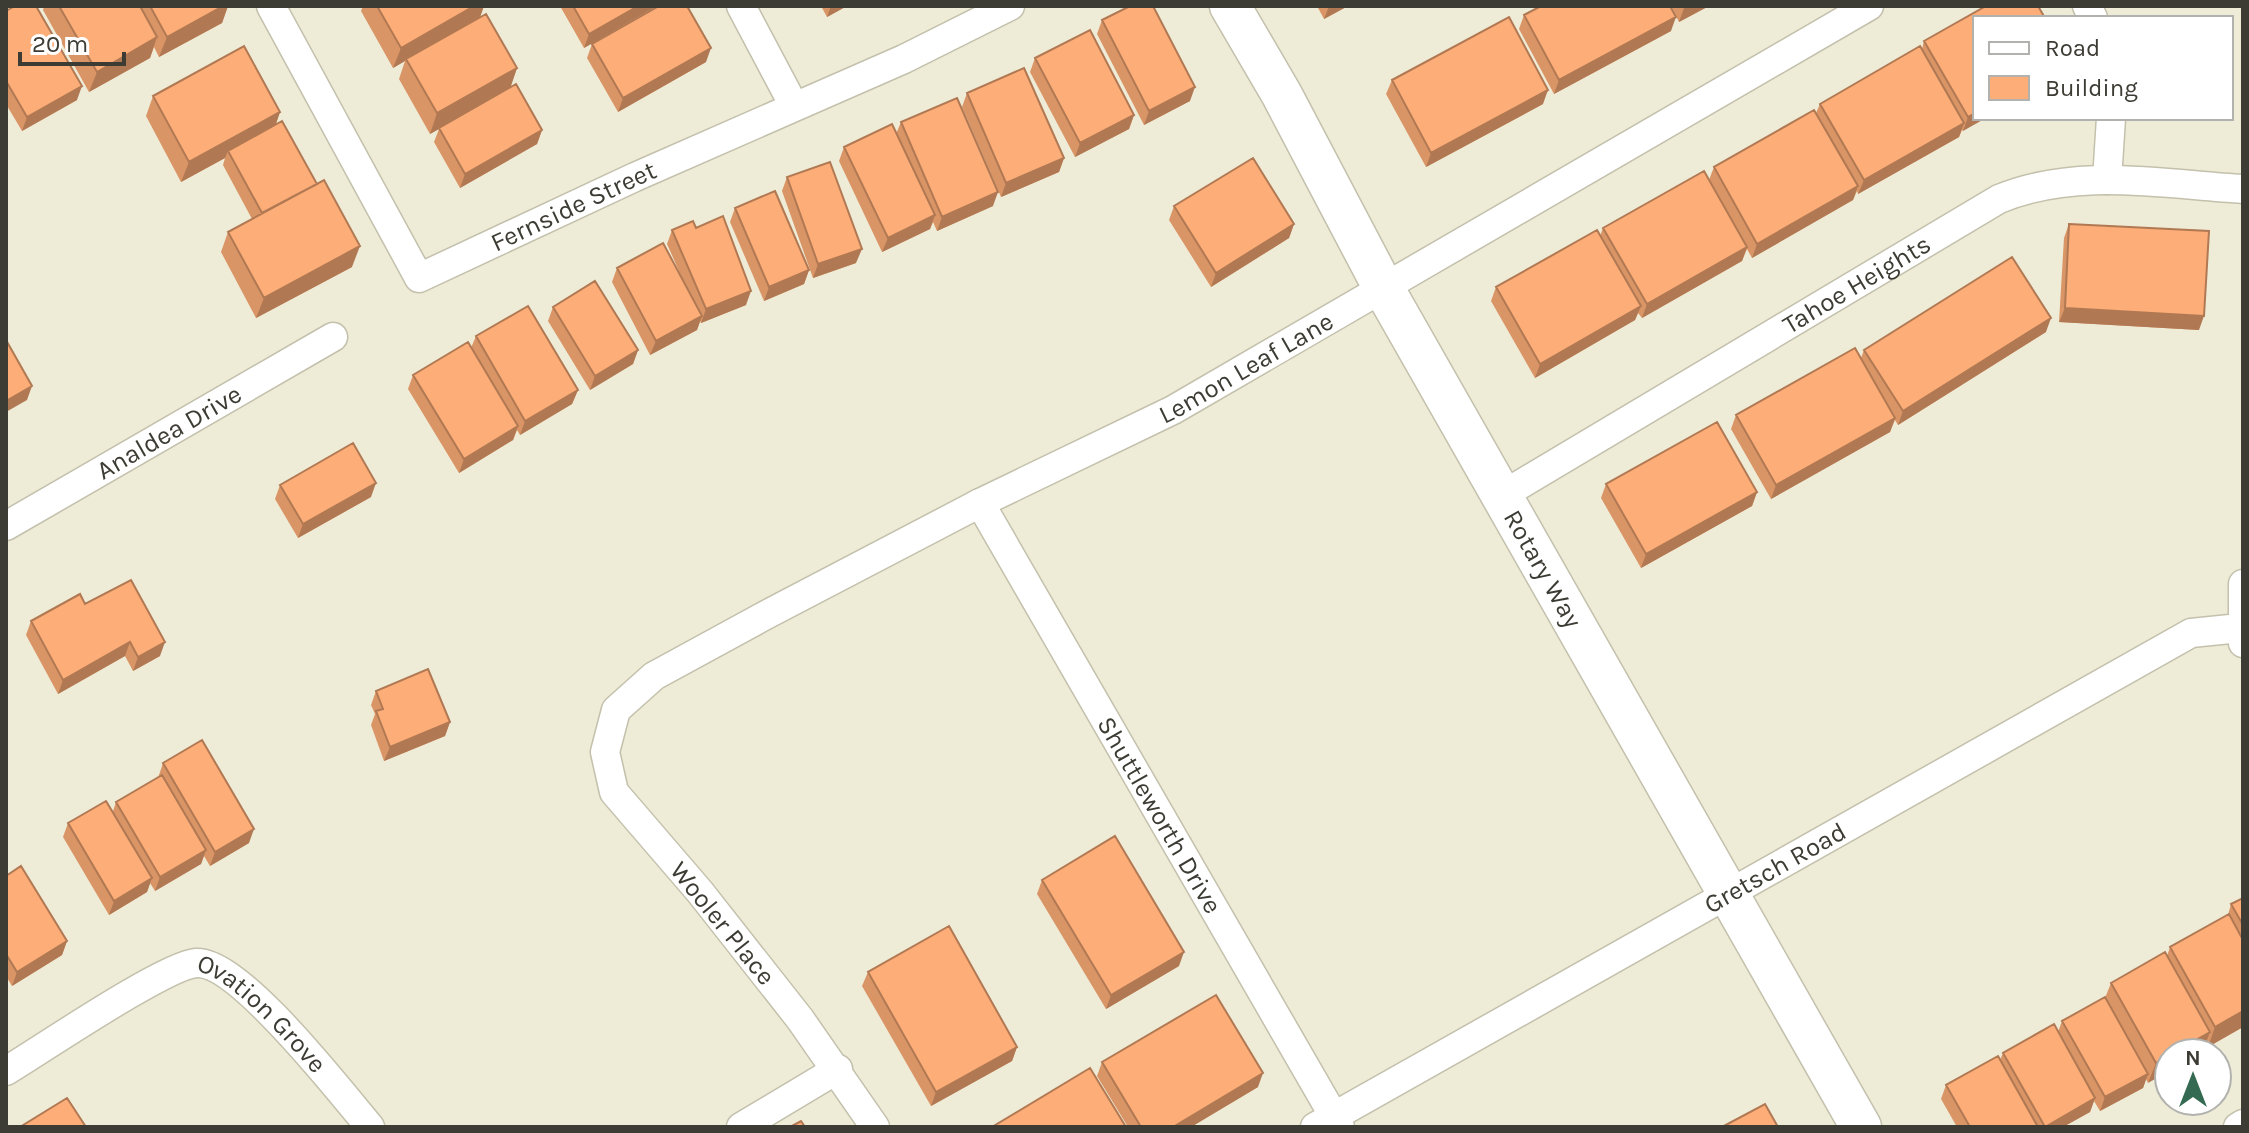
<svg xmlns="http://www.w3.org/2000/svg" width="2249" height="1133" viewBox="0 0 2249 1133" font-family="Karla,sans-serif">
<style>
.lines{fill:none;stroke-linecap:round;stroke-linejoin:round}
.street-casing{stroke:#c3c0ac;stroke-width:31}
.secondary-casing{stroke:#c3c0ac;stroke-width:43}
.street{stroke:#fff;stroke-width:28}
.secondary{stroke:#fff;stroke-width:40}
.wall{fill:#da9566}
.shaded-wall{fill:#b17953}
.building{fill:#fdad77;stroke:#b17953;stroke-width:2}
.labels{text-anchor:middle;stroke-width:6;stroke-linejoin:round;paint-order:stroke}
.street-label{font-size:26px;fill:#3d3c34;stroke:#fff}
</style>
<rect width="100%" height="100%" fill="#eeebd7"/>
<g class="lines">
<defs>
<g id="street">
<path id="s1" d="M271,6l148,272 216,-101 269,-118 106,-53"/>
<path d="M741,6l53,100"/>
<path d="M2087,6l6,12"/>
<path d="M2107,180l4,-62"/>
<path id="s2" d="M1501,496l498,-297c77,-32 162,-15 244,-10"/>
<path id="s3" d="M980,503l360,624"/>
<path id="s4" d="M6,526l327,-189"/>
<path d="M2243,584v59"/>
<path id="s5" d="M6,1071c35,-21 158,-105 190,-108 43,-3 145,130 174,164"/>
<path d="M741,1127l97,-58"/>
<path id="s6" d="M875,1127l-75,-108 -100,-127 -86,-100 -9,-40 11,-42 38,-34 110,-60 216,-113 193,-93 696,-404"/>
<path id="s7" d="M1315,1127l876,-494 49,-5"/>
<path d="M2238,1127l5,-3"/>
</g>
<g id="secondary">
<path id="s8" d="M1230,6l52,89 102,194 477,838"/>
</g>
</defs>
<use href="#street" class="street-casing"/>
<use href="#secondary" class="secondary-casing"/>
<use href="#street" class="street"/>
<use href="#secondary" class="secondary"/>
</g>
<path class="wall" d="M44,6h184l-6,17 -63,34 -5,-10 -4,11 -61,34 -46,-82z
M363,6h121l-4,11 37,51 -7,19 32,43 -5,14 -77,44 -26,-46 5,-13 -9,5 -31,-55 6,-18 -12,7 -32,-57z
M560,6h97l-73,42z
M821,6h26l-20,11z
M1317,6h31l-24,13z
M1671,6h38l-30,16z
M6,11l71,89 -55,31 -16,-27z
M1524,15l147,16 -117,63 -35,-65z
M1102,20l88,81 -46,24 -47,-91z
M1924,41l51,77 -12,13 -1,-1 -3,7 -101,57 -1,-3 -4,9 -101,58 -5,-9 -5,12 -100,57 -4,-5 -3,7 -100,58 -44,-77 5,-14 104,-51 3,-8 106,-48 5,-13 102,-54 4,-9 102,-55z
M592,44l114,18 -88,50 -31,-54z
M1035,58l99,57 -5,14 -54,28 -45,-85z
M1392,80l151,24 -117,63 -40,-73z
M967,93l97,65 -5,14 -58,25 -39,-90z
M153,96l127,16 -4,12 76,143 -96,51 -35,-66 7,-20 24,-13 -29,-54 2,-7 -44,24 -35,-66z
M901,122l92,84 -56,25 -4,-9 -3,7 -48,23 -43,-91 5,-14 52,-13z
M787,177l69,86 -43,15 -31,-87z
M1174,206l120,18 -5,14 -78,49 -42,-67z
M735,208l74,62 -5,14 -40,17 -34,-79z
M2069,224l130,106 -140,-8 5,-84z
M696,228l50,77 -45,18 -1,-2 -3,9 -47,25 -38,-73 5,-14 65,10 -15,-34 5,-14z
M553,307l85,43 -5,14 -43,26 -42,-69z
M2046,332l-148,93 -3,-5 -5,12 -119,67 -40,-70 5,-14 125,-57 3,-8z
M476,336l102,54 -6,14 -52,31 -3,-5 -4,10 -54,33 -51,-84 5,-14 58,-27z
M1606,484l151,8 -5,14 -111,62 -40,-70z
M280,485l91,12 -73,41 -23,-39z
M85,604l75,52 -27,15 -8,-15 -67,38 -32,-59 5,-14z
M376,691l74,31 -5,14 -61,25 -13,-36 4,-11 -4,-9z
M163,763l86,80 -39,23 -6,-10 -3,8 -46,27 -5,-8 -3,9 -38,23 -46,-78 5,-14 45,-12 3,-9 42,-24z
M6,876l61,65 -5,14 -50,31 -6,-10z
M1042,880l137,86 -73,43 -69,-115z
M2243,898v129l-35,20 -2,-3 -4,9h-33l-21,30 -2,-4 -3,9 -43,23 -6,-10 -4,11 -27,15h-106l-16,-28 5,-14 54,-25 3,-7 55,-21 4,-11 43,-23 6,-15 56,-27 3,-9 58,-32 3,-11z
M868,972l149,75 -5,14 -81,45 -69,-120z
M1102,1062l156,25 -67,40h-63l-31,-51z"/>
<path class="shaded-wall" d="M223,6h5l-6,17 -63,34 8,-20z
M474,6h10l-5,14 -73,39 -1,2 -12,7 8,-20z
M638,6h19l-73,42 5,-14z
M831,6h16l-20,11z
M1329,6h19l-24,13z
M1688,6h21l-30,16 5,-14z
M1676,17l-5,14 -117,63 5,-14z
M157,37l-7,21 -61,34 8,-20z
M711,48l-5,14 -88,50 5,-14z
M517,68l-7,21 -80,45 7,-21z
M82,86l-5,14 -55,31 5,-14z
M1195,87l-5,14 -46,24 5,-14z
M1548,90l-5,14 -117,63 5,-14z
M280,112l-7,20 -45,19 -3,7 -44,24 8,-20z
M1975,113v5h11l-23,13 5,-14z
M1134,115l-5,14 -54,28 5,-14z
M1964,123l-5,14 -101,57 6,-14z
M542,130l-5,14 -77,44 5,-14z
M1064,158l-5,14 -58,25 5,-14z
M1858,186l-5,14 -101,58 5,-14z
M998,192l-5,14 -56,25 5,-14z
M935,215l-5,14 -48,23 6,-14z
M1294,224l-5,14 -78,49 5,-14z
M360,246l-8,21 -96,51 8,-20z
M1747,247l-5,14 -100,57 5,-14z
M862,249l-6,14 -43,15 5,-14z
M809,270l-5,14 -40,17 5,-14z
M751,291l-5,14 -45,18 5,-14z
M1641,306l-6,14 -100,58 5,-14z
M2065,308l139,8 -5,14 -140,-8z
M702,316l-5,14 -47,25 6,-14z
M2051,318l-5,14 -148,93 5,-14z
M638,350l-5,14 -43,26 5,-14z
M32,386l-5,14 -21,12v-11z
M578,390l-6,14 -52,31 5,-14z
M1895,418l-5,14 -119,67 5,-14z
M518,426l-5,14 -54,33 5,-14z
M376,483l-5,14 -73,41 5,-14z
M1757,492l-5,14 -111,62 5,-14z
M130,642l-5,14 -67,38 5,-14z
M165,642l-5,14 -27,15 5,-14z
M450,722l-5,14 -61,25 6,-14z
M254,829l-5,14 -39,23 5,-14z
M206,850l-5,14 -46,27 5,-14z
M152,878l-5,14 -38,23 5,-14z
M67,941l-5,14 -50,31 5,-14z
M1184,952l-5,14 -73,43 5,-14z
M2243,1011v16l-35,20 7,-20z
M2210,1032l-8,21h-29z
M1017,1047l-5,14 -81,45 5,-14z
M2169,1055v16l-21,12 8,-20z
M1263,1073l-5,14 -67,40h-18z
M2148,1074l-5,14 -43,23 5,-14z
M2095,1098l-5,14 -27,15h-19z"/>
<path class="building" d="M15,6h21l46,80 -55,31 -21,-36v-70z
M59,6h81l17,31 -60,35z
M150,6h73l-56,31z
M377,6h97l-73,42z
M573,6h65l-49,28z
M659,6h28l24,42 -88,50 -31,-54z
M1130,6h23l42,81 -46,24 -47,-91z
M1541,6h129l6,11 -117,63 -35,-65z
M1986,6h52l7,12h-70v95l-7,4 -44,-76z
M486,14l31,54 -80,45 -31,-54z
M1509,17l39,73 -117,63 -39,-73z
M1090,30l44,85 -54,28 -45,-85z
M244,46l36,66 -91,50 -36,-66z
M1920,46l44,77 -100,57 -44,-76z
M1024,68l40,90 -58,25 -39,-90z
M516,84l26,46 -77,44 -26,-46z
M957,98l41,94 -56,25 -41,-95z
M1814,110l44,76 -101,58 -43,-77z
M282,121l35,63 -55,29 -34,-62z
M892,124l43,91 -47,23 -44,-91z
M1253,158l41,66 -78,49 -42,-67z
M830,162l32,87 -44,15 -31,-87z
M1704,171l43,76 -100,57 -44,-76z
M324,180l36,66 -96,52 -36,-66z
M775,191l34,79 -40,17 -34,-79z
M723,216l28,75 -45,18 -34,-79 21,-9 3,7z
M2069,224l140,7 -5,85 -139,-8z
M1597,230l44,76 -101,58 -44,-77z
M663,243l39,73 -46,25 -39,-73z
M2012,257l39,61 -148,93 -39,-61z
M595,281l43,69 -43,26 -42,-69z
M528,306l50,84 -53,31 -49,-85z
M6,340l26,46 -26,15z
M468,342l50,84 -54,33 -51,-84z
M1855,348l40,70 -119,67 -40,-70z
M1717,422l40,70 -111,62 -40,-70z
M353,443l23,40 -73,41 -23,-39z
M131,580l34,62 -27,15 -8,-15 -67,38 -32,-59 49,-27 5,10z
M428,669l22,53 -60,25 -14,-36 7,-2 -7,-18z
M202,740l52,89 -39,23 -52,-89z
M162,775l44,75 -46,27 -44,-75z
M106,801l46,77 -38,23 -46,-78z
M1115,836l69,116 -73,43 -69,-115z
M21,866l46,75 -50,31 -11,-18v-78z
M2243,898v27l-12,-21z
M2229,914l14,26v71l-28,16 -45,-80z
M949,926l68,121 -81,45 -68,-120z
M2165,952l45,80 -37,21h-4v2l-13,8 -45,-80z
M1216,995l47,78 -90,54h-32l-39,-65z
M2105,997l43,77 -43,23 -43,-76z
M2054,1024l41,74 -50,29 -42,-74z
M1998,1056l40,71h-68l-24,-42z
M1090,1068l36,59h-134z
M67,1098l19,29h-66z
M1765,1104l13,23h-56z
M801,1121l4,6h-15z"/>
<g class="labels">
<g class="street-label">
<text dy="9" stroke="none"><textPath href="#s1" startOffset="480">Fernside Street</textPath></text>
<text dy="9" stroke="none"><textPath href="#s2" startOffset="414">Tahoe Heights</textPath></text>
<text dy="9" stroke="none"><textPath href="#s6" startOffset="1228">Lemon Leaf Lane</textPath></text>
<text dy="9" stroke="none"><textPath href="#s4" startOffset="188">Analdea Drive</textPath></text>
<text dy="9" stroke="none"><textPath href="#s8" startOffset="644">Rotary Way</textPath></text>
<text dy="9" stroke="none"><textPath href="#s3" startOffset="360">Shuttleworth Drive</textPath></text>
<text dy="9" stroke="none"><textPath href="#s7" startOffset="528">Gretsch Road</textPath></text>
<text transform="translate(723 923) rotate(51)" y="9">Wooler Place</text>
<text dy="9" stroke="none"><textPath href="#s5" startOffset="304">Ovation Grove</textPath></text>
</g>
</g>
<rect width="2249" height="1133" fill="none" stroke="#3d3c34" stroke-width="16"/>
<rect x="1973" y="16" width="260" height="104" fill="#ffffff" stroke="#b1b1ae" stroke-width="2"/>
<rect x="1989" y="42" width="40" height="12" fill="#ffffff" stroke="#b1b1ae" stroke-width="2"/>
<text x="2045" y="56" font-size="24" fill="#3d3c34">Road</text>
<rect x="1989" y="76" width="40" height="24" fill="#fdad77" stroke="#b1b1ae" stroke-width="2"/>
<text x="2045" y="96" font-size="24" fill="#3d3c34">Building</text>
<g transform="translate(2193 1077)"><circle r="38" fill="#ffffff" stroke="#b1b1ae" stroke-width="2"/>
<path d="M0-6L14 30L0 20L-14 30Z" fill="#346a51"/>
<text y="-12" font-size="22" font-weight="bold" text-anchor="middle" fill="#3d3c34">N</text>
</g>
<path d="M20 52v12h104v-12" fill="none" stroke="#3d3c34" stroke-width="4"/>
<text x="32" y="52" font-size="24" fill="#3d3c34" stroke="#ffffff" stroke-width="6" paint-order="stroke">20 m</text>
</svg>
